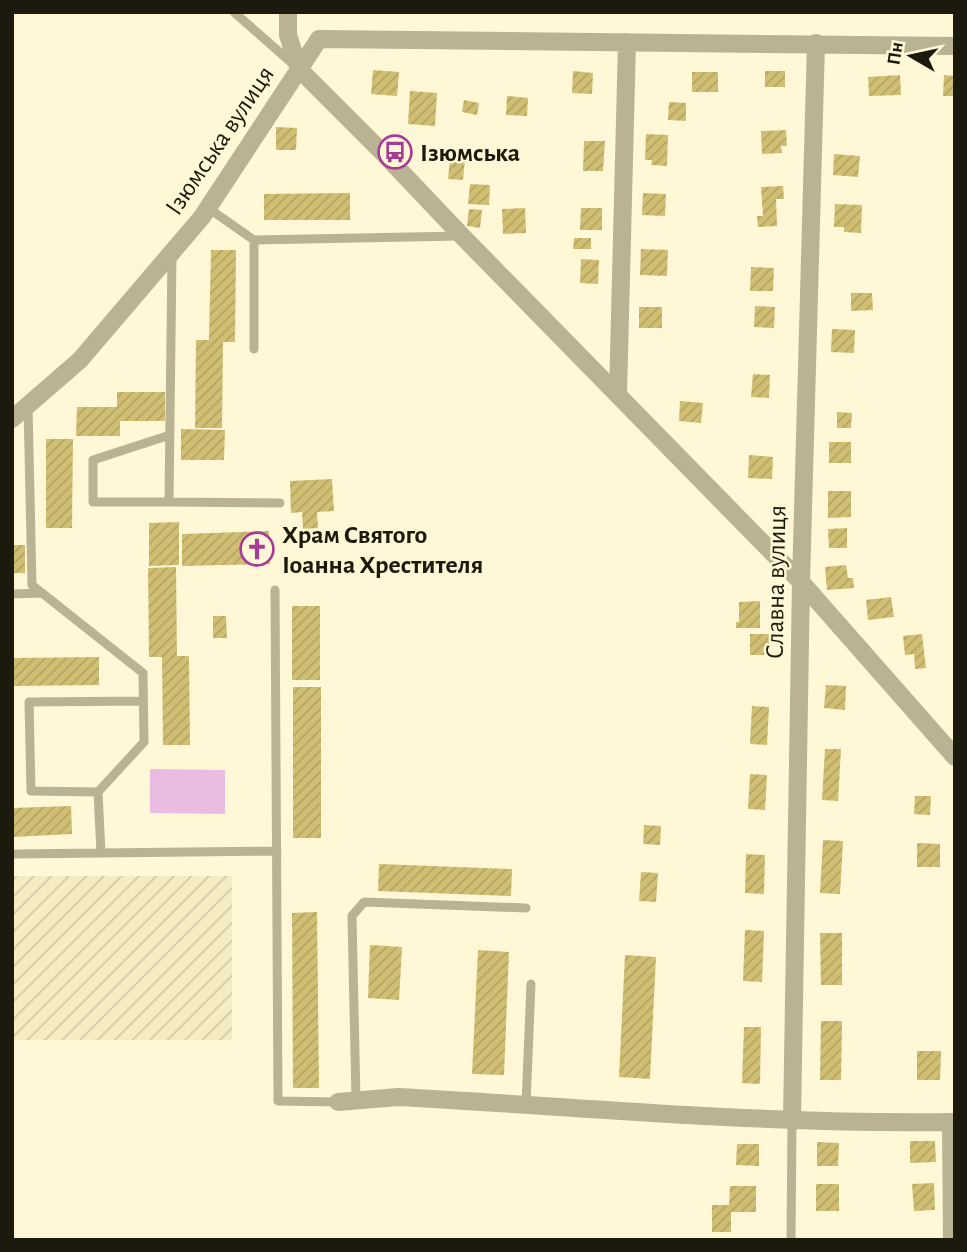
<svg xmlns="http://www.w3.org/2000/svg" width="967" height="1252" viewBox="0 0 967 1252" font-family="'Alegreya Sans',sans-serif">
<style>
.industrial{fill:url(#industrial-furrows)}
.pitch{fill:#ebbce1}
.building{fill:url(#building-hatch)}
.lines{fill:none;stroke-linecap:round;stroke-linejoin:round}
.service{stroke:#bab393;stroke-width:9}
.minor{stroke:#bab393;stroke-width:18}
.labels{text-anchor:middle;stroke-width:5;stroke-linejoin:round;paint-order:stroke}
.street-label{font-size:26px;fill:#1c190d;stroke:#fff7d5}
.poi-label{font-size:26px;font-weight:bold;fill:#1c190d;stroke:#fff7d5;text-anchor:start}
</style>
<defs>
<pattern id="industrial-furrows" width="10" height="10" patternUnits="userSpaceOnUse" patternTransform="scale(1.75)"><rect width="10" height="10" fill="#f5ecc2"/><path d="M-1 1l2-2M0 10L10 0M9 11l2-2" fill="none" stroke="#d1caa6"/></pattern>
<pattern id="building-hatch" width="6" height="6" patternUnits="userSpaceOnUse" patternTransform="scale(1.75)"><rect width="6" height="6" fill="#d0bf73"/><path d="M-1 1l2-2M0 6l6-6M5 7l2-2" fill="none" stroke="#b2a462"/></pattern>
</defs>
<rect width="100%" height="100%" fill="#fff7d5"/>
<path class="industrial" d="M12,876h220v164h-220z"/>
<path class="pitch" d="M150,769l75,1v44l-75,-1z"/>
<path class="building" d="M373,70l26,2 -2,24 -26,-2z
M573,71l20,2 -1,21 -20,-1z
M765,71h20v16h-20z
M692,72h26v20h-26z
M900,75l1,20 -32,1 -1,-19z
M944,75l11,1v20h-12z
M410,91l27,2 -2,33 -27,-2z
M507,96l21,2 -1,18 -21,-1z
M464,100l15,3 -2,12 -15,-3z
M669,102l17,1v18l-18,-1z
M276,127l21,1 -1,22h-20z
M786,130l1,16h-6l1,7 -20,1 -1,-23z
M646,134l22,1 -1,31 -16,-1 1,-5h-7z
M584,141h21l-2,30h-20z
M834,154l26,2 -2,21 -25,-2z
M450,158l15,1 -2,21 -15,-1z
M470,184l20,1 -1,20 -21,-1z
M783,186l1,13h-8l1,27 -19,1 -1,-11h6l-2,-29z
M350,193v27h-86v-26z
M643,193l23,1 -1,22 -23,-1z
M835,204l27,1 -1,28 -17,-1v-5h-10z
M525,208l1,25 -23,1 -1,-25z
M581,208h21v22h-22z
M469,209l13,1 -2,18 -13,-2z
M574,238h17v11h-18z
M641,249l27,1 -1,26 -27,-1z
M211,250h25l-1,92h-12l-1,86h-27l1,-88h13z
M581,259l18,1 -1,24 -18,-1z
M751,267l23,1 -1,23h-23z
M851,293h21l1,17 -22,1z
M755,306l20,1 -1,21 -20,-1z
M639,307h23v21h-23z
M832,329l23,1 -1,23 -23,-1z
M753,374l17,1 -1,23 -18,-1z
M117,392h48v29h-45v15h-44l1,-29h40z
M680,401l23,2 -2,20 -22,-2z
M837,412l15,1 -1,15h-14z
M181,429l44,1 -1,30h-43z
M46,439h27l-1,89h-26z
M829,442h22v21h-22z
M749,455l24,2 -1,22 -24,-1z
M332,479l2,32 -17,1 1,16 -15,1 -1,-17 -11,1 -1,-32z
M828,491h23v26l-23,1z
M179,522v43l-30,1v-43z
M847,528v20h-18l-1,-19z
M269,531l1,33 -88,2v-32z
M12,545h13v28h-13z
M846,565l2,13h5l1,10 -27,2 -2,-23z
M176,567l1,89h12l1,89h-27l-1,-88h-13l-1,-89z
M891,597l3,20 -26,3 -2,-20z
M760,601v27h-24v-6h3v-20z
M292,606h28v74h-28z
M213,616h13l1,22h-14z
M750,634h19v21h-19z
M922,634l4,34 -11,1 -1,-15 -9,1 -2,-19z
M99,657v28l-86,1v-28z
M826,685l20,1 -1,24 -21,-2z
M293,687h28v151h-28z
M752,706l17,1 -2,38 -17,-1z
M825,749h16l-3,52 -16,-1z
M750,774l17,1 -2,35 -17,-1z
M915,796h16l-1,19 -16,-1z
M71,806l1,28 -60,3v-29z
M644,825l17,1 -1,19 -17,-1z
M823,840l20,1 -3,53 -20,-1z
M917,843l23,1v23h-23z
M746,854l19,1 -1,39 -19,-1z
M379,864l133,5 -1,27 -133,-5z
M641,872l17,1 -2,29 -17,-1z
M317,912l2,176h-26l-1,-175z
M745,930l19,1 -2,51 -19,-1z
M820,933h22v52h-21z
M370,945l32,2 -3,53 -31,-2z
M478,950l31,2 -5,123 -32,-1z
M625,955l31,2 -6,122 -31,-2z
M821,1021h21l-1,59h-21z
M744,1027h17l-1,57 -18,-1z
M917,1051h24l-1,29h-23z
M910,1141h25l1,21 -26,1z
M817,1142l22,1 -1,23h-21z
M737,1144h22v22l-23,-1z
M934,1183l1,27 -21,1 -2,-27z
M816,1184h23v27h-23z
M730,1186h26v26h-25v20h-19v-27h17z"/>
<g class="lines">
<path class="service" d="M234,12l59,52
M208,208l46,32
M254,349v-109l207,-4
M28,407l4,178 111,88 1,69 -46,50 3,61
M170,435l-77,25v42h76l3,-248
M169,502l111,1
M275,590l3,511 60,1
M12,594l30,-1
M98,792l-67,-1 -2,-89 114,-1
M12,854l265,-3
M356,1100l-4,-184 12,-14 162,6
M526,1104l5,-120
M791,1240l1,-119"/>
<path class="minor" d="M288,12v23l11,34 88,88 75,79 339,346 154,175
M618,394l9,-352
M12,419l68,-59 122,-143 117,-178 636,7
M338,1102l60,-5c185,10 371,28 557,25
M792,1121l9,-539 15,-539
M951,1122l1,118"/>
</g>
<defs>
<symbol id="bus-ring" viewBox="-11 -11 22 22"><circle r="9.5" fill="#fff7d5" stroke="#a73997" stroke-width="1.5"/><path d="M-5-6H5V4H4V6H2V4H-2V6H-4V4H-5ZM-3.5-4V0h7V-4ZM-3.5 1.2v1.5H-2V1.2ZM2 1.2v1.5H3.5V1.2Z" fill="#a73997"/></symbol>
<symbol id="church-ring" viewBox="-11 -11 22 22"><circle r="9.5" fill="#fff7d5" stroke="#a73997" stroke-width="1.5"/><path d="M-1.2-6h2.4v3.5h3.3v2.4h-3.3V6h-2.4V-.1h-3.3v-2.4h3.3Z" fill="#a73997"/></symbol>
</defs>
<g fill-rule="evenodd">
<use href="#bus-ring" x="376" y="133" width="38" height="38"/>
<use href="#church-ring" x="238" y="530" width="38" height="38"/>
</g>
<g class="labels">
<g class="street-label">
<text transform="translate(219 140) rotate(-56)" y="9">Ізюмська вулиця</text>
<text transform="translate(775 582) rotate(-89)" y="9">Славна вулиця</text>
</g>
<g class="poi-label">
<text x="420" y="161">Ізюмська</text>
<text x="282" y="543">Храм Святого<tspan x="282" dy="30">Іоанна Хрестителя</tspan></text>
</g>
</g>
<rect width="967" height="1252" fill="none" stroke="#1c190d" stroke-width="28"/>
<g transform="translate(911 56) rotate(279)" stroke="#fff7d5" stroke-width="5" paint-order="stroke">
<path d="M0-5L12 26L0 18L-12 26Z" fill="#1c190d"/>
<text y="-10" font-size="19" font-weight="bold" text-anchor="middle" fill="#1c190d">Пн</text>
</g>
</svg>
